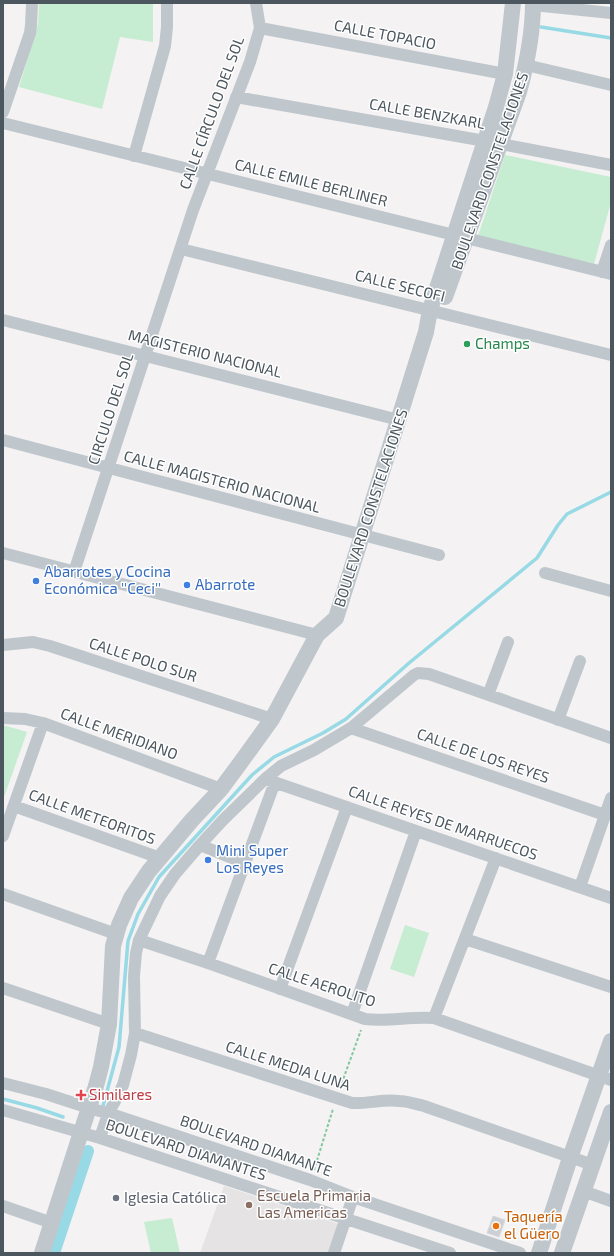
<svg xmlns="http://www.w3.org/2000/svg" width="614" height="1256" viewBox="0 0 614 1256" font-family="'Exo 2',sans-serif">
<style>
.education{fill:#e5e3e3}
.green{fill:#c6ecd2}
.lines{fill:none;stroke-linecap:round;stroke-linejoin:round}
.stream{stroke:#97dae5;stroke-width:3.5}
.canal{stroke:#97dae5;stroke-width:12}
.building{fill:#cccfd4;stroke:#d7d9dd}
.path{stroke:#81c8a0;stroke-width:2;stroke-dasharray:3 2;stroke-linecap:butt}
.minor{stroke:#bfc7cd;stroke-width:12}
.tertiary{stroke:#bfc7cd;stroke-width:16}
.leisure-dot{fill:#2e9e5b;stroke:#fff;stroke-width:1.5}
.shop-dot{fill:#3f7fe0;stroke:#fff;stroke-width:1.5}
.health-dot{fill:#e0444e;stroke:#fff;stroke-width:1.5}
.worship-dot{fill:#6b7280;stroke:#fff;stroke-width:1.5}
.education-dot{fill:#8d6e63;stroke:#fff;stroke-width:1.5}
.food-dot{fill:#e8710a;stroke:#fff;stroke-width:1.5}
.labels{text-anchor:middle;stroke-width:3;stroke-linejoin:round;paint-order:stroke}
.street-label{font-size:15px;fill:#4b565e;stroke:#fff}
.leisure-label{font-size:15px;fill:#27864d;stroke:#fff;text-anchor:start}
.shop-label{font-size:15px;fill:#366cbe;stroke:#fff;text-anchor:start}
.health-label{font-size:15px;fill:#be3a42;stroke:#fff;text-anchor:start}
.education-label{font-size:15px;fill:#785e54;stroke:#fff;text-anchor:start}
.worship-label{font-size:15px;fill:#5b616d;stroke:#fff;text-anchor:start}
.food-label{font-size:15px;fill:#c56008;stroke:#fff;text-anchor:start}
</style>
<rect width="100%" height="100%" fill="#f4f2f2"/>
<path class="education" d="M224,1186l115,38 -10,29h-129z"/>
<path class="green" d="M39,3h114v39l-33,-5 -18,72 -83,-22 19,-63z
M505,155l106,22v25l-17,62 -116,-28z
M3,725l24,7 -24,68z
M405,925l24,8 -15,44 -24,-8z
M172,1218l8,35h-29l-7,-31z"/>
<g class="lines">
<path class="stream" d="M541,27l70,11
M3,1099l34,9 26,9
M103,1106l16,-59 9,-106 10,-27 21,-37 93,-102 22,-18 49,-24 23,-14 63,-56 128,-105 21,-33 9,-11 44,-22"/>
<path class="canal" d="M54,1253l34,-102"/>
</g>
<path class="building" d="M493,1216l12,4 -6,17 -12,-4z"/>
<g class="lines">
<path class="path" d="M340,1088l21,-58
M314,1170l19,-61"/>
<path class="minor" d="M533,5l78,8
M260,28l245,46
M526,65l85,20
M236,97l249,44 126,24
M3,112l27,-79 1,-8 1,-22
M3,123l608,151
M134,156l31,-110 2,-19v-24
M181,249l430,106
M602,272l9,-27
M3,320l396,100
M3,440l436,115
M3,553l314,82
M74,572l119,-362 57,-148 10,-34 -4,-25
M545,573l66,18
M3,645l30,-3 17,4 222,73
M488,695l20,-53
M3,718l22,1 18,4 178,66
M558,720l22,-59
M351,728l254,87
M265,779l346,119
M14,806l146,52
M3,836l40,-113
M200,845l44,18
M580,887l31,-89
M3,894l113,40
M465,939l146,48
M139,940l69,23 157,56c23,3 46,-3 69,-1l177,62
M208,963l67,-181
M3,988l106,36
M280,989l67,-182
M352,1014l64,-183
M434,1018l62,-160
M135,1033l217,70c15,1 31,-4 47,-2 8,0 17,3 25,5l169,59
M3,1083l43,11 43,14 28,8 193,64 43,17 167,56
M3,1110l97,28 350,115
M100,1138l8,-24 6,-11 9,-18 8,-30 4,-22 -1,-57 2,-23 3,-13 21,-44 15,-22 25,-29 23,-25 42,-41 16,-13 33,-16 37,-22 63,-53 4,-2 11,1 182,64
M583,1191l28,10
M3,1206l49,17
M334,1253l19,-56"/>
<path class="tertiary" d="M445,297l74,-205c8,-29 14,-59 14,-89
M42,1253l54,-167 5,-19 8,-43 4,-78 6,-21 12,-27 18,-27 43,-51 29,-31 20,-27 31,-43 45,-84 19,-17 90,-286 4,-22 66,-203 9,-33 8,-71
M539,1253l31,-95 41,-117
M562,1253l49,-141"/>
</g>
<circle class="leisure-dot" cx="467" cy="344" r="4"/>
<g class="shop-dot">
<circle cx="36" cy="581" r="4"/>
<circle cx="187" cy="585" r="4"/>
<circle cx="208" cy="860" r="4"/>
</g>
<path class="health-dot" d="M79 1089h4v4h4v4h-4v4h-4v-4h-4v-4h4z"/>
<circle class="worship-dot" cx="116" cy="1198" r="4"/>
<circle class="education-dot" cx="249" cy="1205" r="4"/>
<circle class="food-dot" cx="496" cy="1226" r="4"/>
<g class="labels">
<g class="street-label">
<text transform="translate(385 35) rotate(11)" y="5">CALLE TOPACIO</text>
<text transform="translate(212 113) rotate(-70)" y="5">CALLE CÍRCULO DEL SOL</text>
<text transform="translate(427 114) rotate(10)" y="5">CALLE BENZKARL</text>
<text transform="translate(490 171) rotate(-71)" y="5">BOULEVARD CONSTELACIONES</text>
<text transform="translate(311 183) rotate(14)" y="5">CALLE EMILE BERLINER</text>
<text transform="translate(400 286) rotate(14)" y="5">CALLE SECOFI</text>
<text transform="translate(205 354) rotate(14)" y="5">MAGISTERIO NACIONAL</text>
<text transform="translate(111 409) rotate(-72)" y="5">CIRCULO DEL SOL</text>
<text transform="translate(222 482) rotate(15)" y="5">CALLE MAGISTERIO NACIONAL</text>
<text transform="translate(371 508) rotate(-72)" y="5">BOULEVARD CONSTELACIONES</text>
<text transform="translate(143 660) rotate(18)" y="5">CALLE POLO SUR</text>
<text transform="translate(119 734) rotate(20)" y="5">CALLE MERIDIANO</text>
<text transform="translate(483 756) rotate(19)" y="5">CALLE DE LOS REYES</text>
<text transform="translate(92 817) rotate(20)" y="5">CALLE METEORITOS</text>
<text transform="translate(443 823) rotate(19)" y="5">CALLE REYES DE MARRUECOS</text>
<text transform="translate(322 985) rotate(18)" y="5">CALLE AEROLITO</text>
<text transform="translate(288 1066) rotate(18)" y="5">CALLE MEDIA LUNA</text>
<text transform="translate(256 1146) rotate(19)" y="5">BOULEVARD DIAMANTE</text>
<text transform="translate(186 1150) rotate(18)" y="5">BOULEVARD DIAMANTES</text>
</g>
<g class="leisure-label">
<text x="475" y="349">Champs</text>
</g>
<g class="shop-label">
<text x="44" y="577">Abarrotes y Cocina<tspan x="44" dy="17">Económica ''Ceci''</tspan></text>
<text x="195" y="590">Abarrote</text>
<text x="216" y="856">Mini Super<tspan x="216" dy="17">Los Reyes</tspan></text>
</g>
<g class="health-label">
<text x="89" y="1100">Similares</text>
</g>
<g class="education-label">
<text x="257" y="1201">Escuela Primaria<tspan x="257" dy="17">Las Americas</tspan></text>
</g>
<g class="worship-label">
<text x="124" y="1203">Iglesia Católica</text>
</g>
<g class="food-label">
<text x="504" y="1222">Taquería<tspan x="504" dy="17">el Güero</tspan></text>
</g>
</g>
<rect width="614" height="1256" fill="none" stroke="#4b565e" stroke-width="8"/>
</svg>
